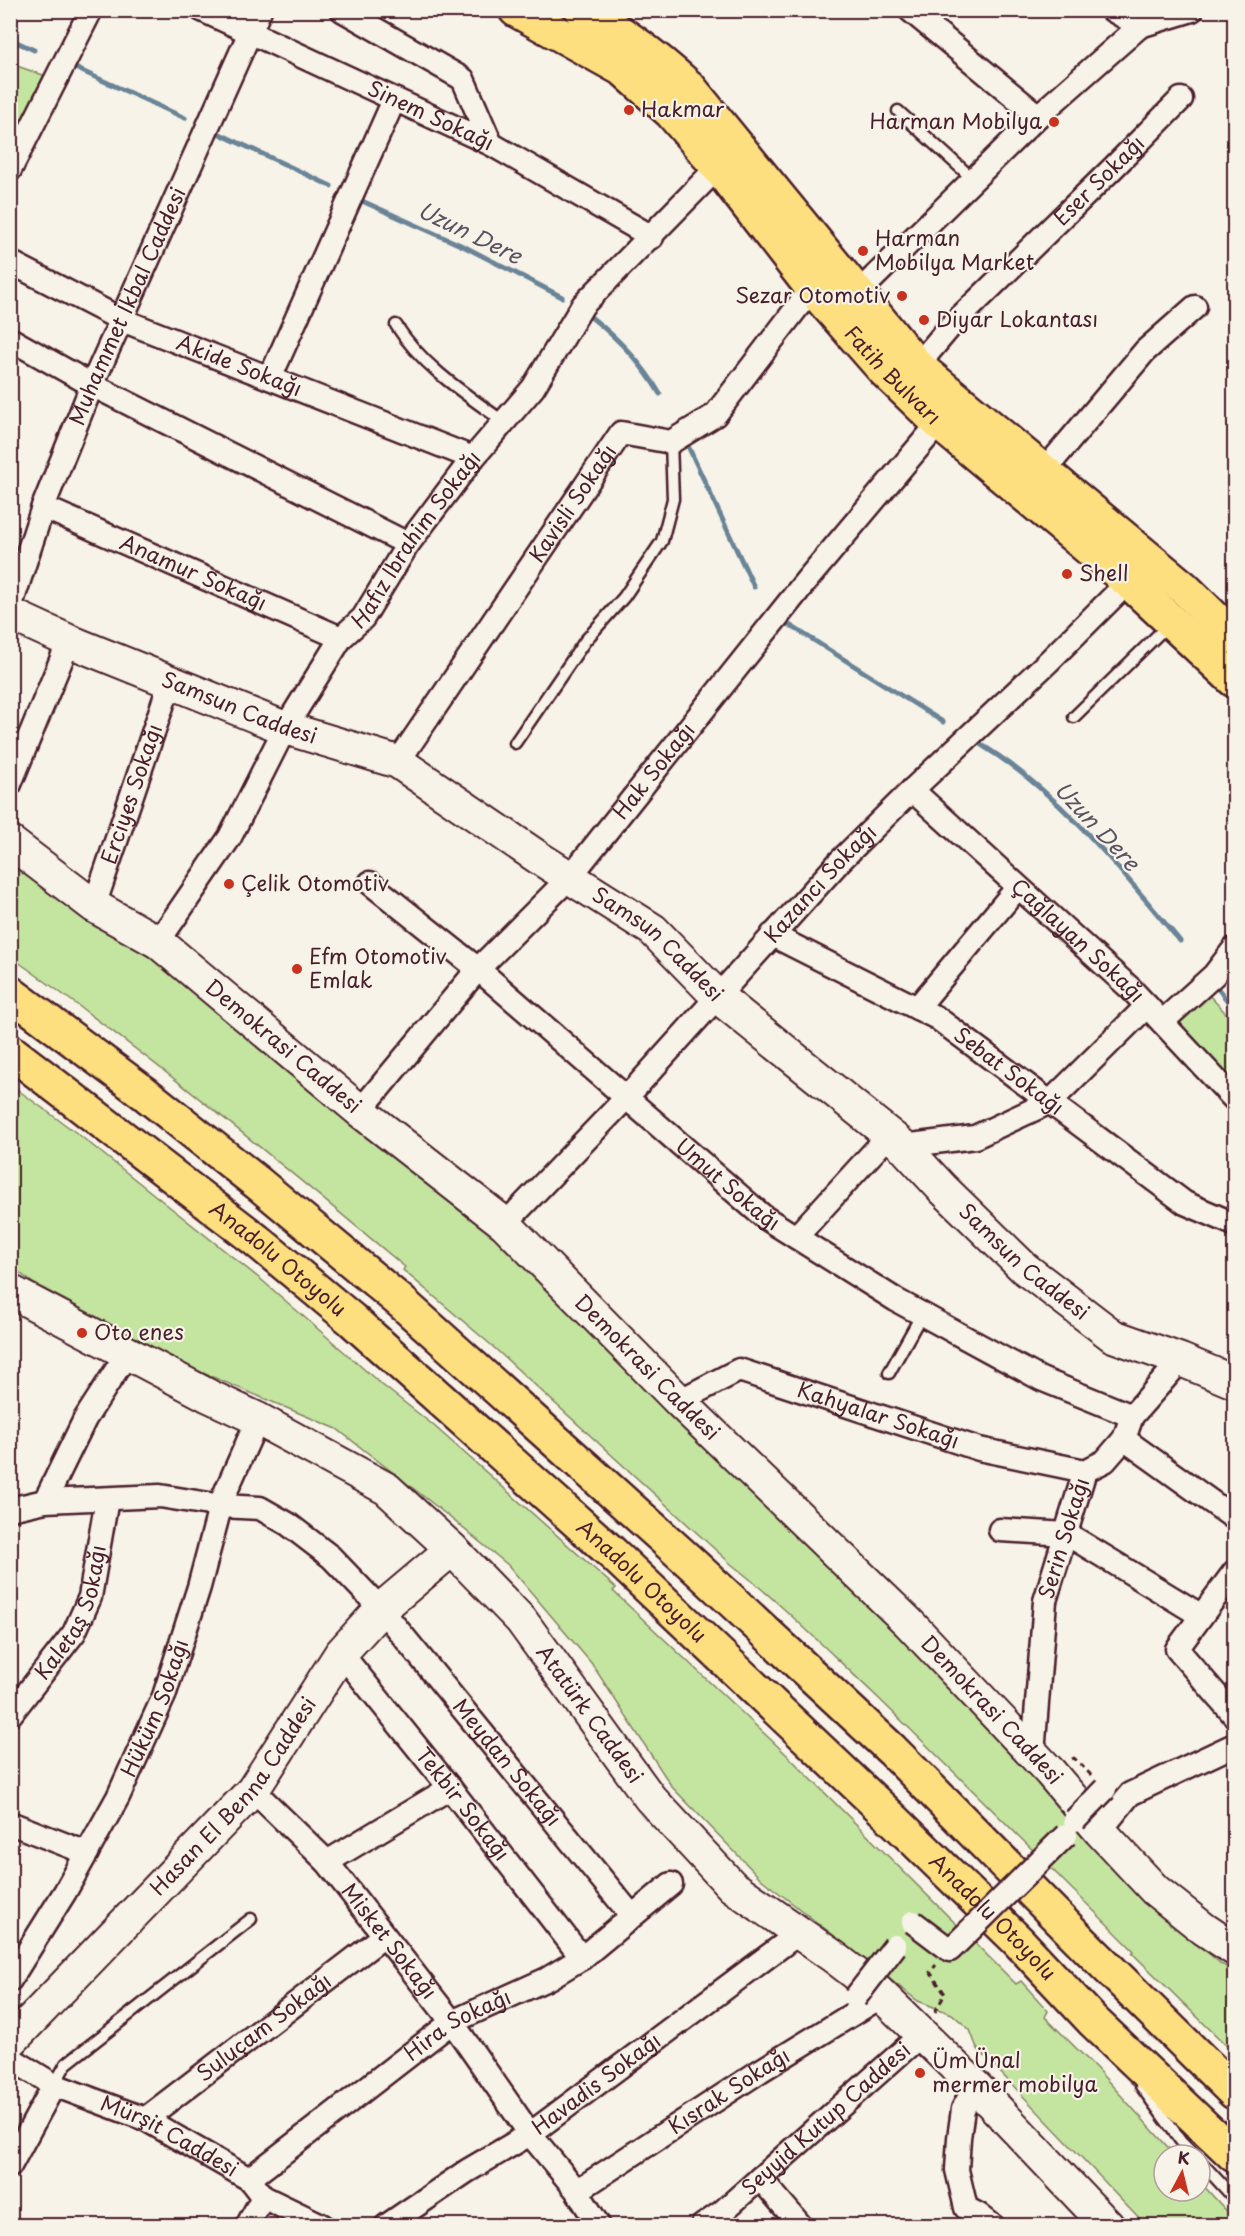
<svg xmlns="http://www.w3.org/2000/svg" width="1245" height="2236" viewBox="0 0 1245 2236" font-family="'Playpen Sans',sans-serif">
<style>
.green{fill:#c3e59f;stroke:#868265;stroke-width:1.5}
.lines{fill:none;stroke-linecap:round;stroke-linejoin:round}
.stream{stroke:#6a8497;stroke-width:5}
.lane-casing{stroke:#4a1f2b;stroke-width:15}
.street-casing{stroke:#4a1f2b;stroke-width:27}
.secondary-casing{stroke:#4a1f2b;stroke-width:36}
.primary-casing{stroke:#4a1f2b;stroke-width:38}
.highway-casing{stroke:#4a1f2b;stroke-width:38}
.path{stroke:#4a1f2b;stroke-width:3;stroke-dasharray:6 4.5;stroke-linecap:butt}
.lane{stroke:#f7f3e8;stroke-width:10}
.street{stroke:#f7f3e8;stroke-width:22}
.secondary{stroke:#f7f3e8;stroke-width:32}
.primary{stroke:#fedf80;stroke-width:33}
.highway{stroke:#fedf80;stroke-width:33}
.street-bridge-casing{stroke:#4a1f2b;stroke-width:27;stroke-linecap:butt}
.street-bridge{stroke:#f7f3e8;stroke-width:22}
.poi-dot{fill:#c8321e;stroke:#f7f3e8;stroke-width:2}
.labels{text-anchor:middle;stroke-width:4.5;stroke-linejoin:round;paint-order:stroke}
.poi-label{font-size:21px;fill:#4a1f2b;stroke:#f7f3e8;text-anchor:start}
.street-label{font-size:21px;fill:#4a1f2b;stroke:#f7f3e8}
.water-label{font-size:22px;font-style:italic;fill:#5a5261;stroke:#f7f3e8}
</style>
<rect width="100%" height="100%" fill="#f7f3e8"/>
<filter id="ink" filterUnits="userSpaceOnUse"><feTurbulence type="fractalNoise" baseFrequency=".0167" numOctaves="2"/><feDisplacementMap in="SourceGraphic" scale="12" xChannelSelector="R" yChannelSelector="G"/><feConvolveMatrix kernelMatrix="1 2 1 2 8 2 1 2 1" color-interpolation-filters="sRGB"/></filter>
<g filter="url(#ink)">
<path class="green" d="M11,64l35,12 -35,82z
M10,854l190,141 322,256 376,377 257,280 66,56 13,7v82l-102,-100 2,-2c-87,-87 -174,-174 -262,-259 -46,-43 -91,-89 -141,-128l-241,-220 -87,-74 2,-3c-128,-107 -258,-214 -394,-310z
M1207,993l27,29v64l-57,-66z
M11,1085l67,49 186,148 117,102 52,41 183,163 -3,3 174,164 229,229 5,-3 27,30 -3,6 51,51 79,87h-11v36h36v-9l34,37v6h-88l-169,-177 -7,-18 -18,-16 -34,-13 -157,-122 -89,-92 -80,-123 -84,-99 -71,-58 -100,-78 -141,-59 -163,-87 -22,-17z"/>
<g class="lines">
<path class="stream" d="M10,39l24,11
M73,67l112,51
M220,134l111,52
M362,201l103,46 97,50
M592,318c28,22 50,45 68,76
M688,446l66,141
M788,624l155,98
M980,744c81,49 140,126 200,197
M1215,985l19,24"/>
<defs>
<path id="lane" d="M898,111l75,68
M396,325c27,42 68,68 108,97
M1074,717l96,-94
M515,743l70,-102 39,-44 38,-56 11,-42 -2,-57
M889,1373l33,-59
M54,2085l12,-21 185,-145
M1141,2086l40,55 14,14
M1200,2161l34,37"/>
<g id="street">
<path id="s1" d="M202,10l289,134 161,93"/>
<path d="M342,10l121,69 28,65"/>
<path d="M910,10l128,106"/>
<path d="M1112,10l28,16 52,-16"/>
<path d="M10,170l81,-160"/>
<path id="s2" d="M10,262l112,58 351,138"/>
<path d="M857,294l181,-178 102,-90"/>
<path d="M10,339l82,46 316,159"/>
<path id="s3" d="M917,366l32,-38 165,-161 67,-68"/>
<path d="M270,378l124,-278"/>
<path d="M1044,471l101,-120 50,-44"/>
<path id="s4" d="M43,507l298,131"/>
<path id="s5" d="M10,608l33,-101 49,-122 168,-375"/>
<path id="s6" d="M398,762l223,-329 50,9 44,-27 97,-127"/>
<path d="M10,784l59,-143"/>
<path id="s7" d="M912,790l219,199 103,110"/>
<path id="s8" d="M370,883l108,86 286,248 132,83 145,79 91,37"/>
<path id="s9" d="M94,906l76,-223"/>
<path id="s10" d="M772,935l165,83 248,185 49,21"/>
<path id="s11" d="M158,942l72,-105 55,-109 56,-90 22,-20 45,-74 65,-86 60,-70 50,-83 135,-138"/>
<path d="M917,1008l101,-121"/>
<path d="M1162,1022l52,-47 20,-26"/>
<path id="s12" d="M360,1111l118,-142 92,-92 236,-296 133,-158"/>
<path d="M903,1146l72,-9 75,-35 97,-96"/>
<path id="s13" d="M505,1224l122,-127 213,-236 72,-71 136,-128 91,-91"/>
<path d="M796,1237l93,-102"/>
<path id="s14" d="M679,1401l60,-31 240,79 106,22"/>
<path d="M1124,1439l110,79"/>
<path d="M45,1501l40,-82 43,-67"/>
<path id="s15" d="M10,1509l35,-8 115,-5 61,10 39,2 28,16 43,33 50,52 251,307"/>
<path d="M1000,1530l67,4 133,81"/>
<path d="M1234,1572l-57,77 57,66"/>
<path id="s16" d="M341,1653l109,135 132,170"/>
<path id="s17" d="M10,1715l64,-82 16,-36 17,-98"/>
<path id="s18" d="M1033,1754l12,-153 40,-130 20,-10 19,-22 8,-23 49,-56"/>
<path id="s19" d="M253,1790l74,72 125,160 78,112 47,57 22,35"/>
<path d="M10,1823l77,30"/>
<path d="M1100,1831l30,-37 104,-49"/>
<path d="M327,1862l123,-74"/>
<path id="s20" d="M10,1980l55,-88 53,-95 46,-101 35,-109 23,-87 36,-81"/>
<path id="s21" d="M10,2058l44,27 91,34 104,60 14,18 60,29"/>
<path d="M975,2086l-12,23 -4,29 -2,32 9,38 13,7 14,11"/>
<path id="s22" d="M145,2119l239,-183"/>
<path d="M10,2166l44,-81"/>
<path d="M760,2178l41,48"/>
<path id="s23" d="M249,2179l203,-157 95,-43 35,-21 89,-74"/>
<path id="s24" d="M577,2191l183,-120 122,-75"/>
<path d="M247,2226l16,-29"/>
<path id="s25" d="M386,2226l81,-55 63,-37 269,-201"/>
<path id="s26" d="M702,2226l20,-14 200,-178"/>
</g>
<g id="secondary">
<path id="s27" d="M10,614l59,27 216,87 113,34 141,96 114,72 65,67 185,149 39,42 82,80 89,68 68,24 53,22"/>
<path id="s28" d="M10,842l84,64 64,36 202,169 145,113 174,177 229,221 142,150 50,59 55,59 49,39 30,20"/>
<path id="s29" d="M10,1291l199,105 49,23 129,70 65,60 69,71 129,178 82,88 102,71 39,30 102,99 133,140"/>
<path id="s30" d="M10,2042l243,-252 88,-137 40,-44 71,-60"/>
</g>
<g id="primary">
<path id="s31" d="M516,10l108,60 47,42 47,55 94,121 73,83 54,52 190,159 105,98"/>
<path d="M582,10c40,21 74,47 107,77l228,279 267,222 50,49"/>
</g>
<g id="highway">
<path d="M10,993l133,99 116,92 141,117 290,261 202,188 198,200 144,142"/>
<path id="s32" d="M10,1051l246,189 95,79 261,234 283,268 123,120 75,80 141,134"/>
</g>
</defs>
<use href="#lane" class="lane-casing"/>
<use href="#street" class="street-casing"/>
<use href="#secondary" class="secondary-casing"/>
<use href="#primary" class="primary-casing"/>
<use href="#highway" class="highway-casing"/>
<path class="path" d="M1072,1759l2,-1 17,17
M935,2012l10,-18 -15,-22 6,-7"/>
<use href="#lane" class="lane"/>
<use href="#street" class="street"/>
<use href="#secondary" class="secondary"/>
<use href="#primary" class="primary"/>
<use href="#highway" class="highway"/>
<defs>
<path id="street-bridge" d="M1075,1820l30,-31
M913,1922l37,28 116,-115
M855,1998l40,-52"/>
</defs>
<use href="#street-bridge" class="street-bridge-casing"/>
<use href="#street-bridge" class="street-bridge"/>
</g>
</g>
<g class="poi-dot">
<circle cx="629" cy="110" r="6"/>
<circle cx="1054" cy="122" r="6"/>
<circle cx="863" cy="251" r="6"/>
<circle cx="902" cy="296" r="6"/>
<circle cx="924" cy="320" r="6"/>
<circle cx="1067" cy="574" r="6"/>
<circle cx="229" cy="884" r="6"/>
<circle cx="297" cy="969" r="6"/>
<circle cx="82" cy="1333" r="6"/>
<circle cx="920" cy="2073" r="6"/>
</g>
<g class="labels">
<g class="poi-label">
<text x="641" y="117">Hakmar</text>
<text x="1042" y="129" text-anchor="end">Harman Mobilya</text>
<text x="875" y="246">Harman<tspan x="875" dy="24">Mobilya Market</tspan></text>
<text x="890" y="303" text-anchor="end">Sezar Otomotiv</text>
<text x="936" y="327">Diyar Lokantası</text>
<text x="1079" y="581">Shell</text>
<text x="241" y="891">Çelik Otomotiv</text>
<text x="309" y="964">Efm Otomotiv<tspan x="309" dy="24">Emlak</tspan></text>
<text x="94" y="1340">Oto enes</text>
<text x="932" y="2068">Üm Ünal<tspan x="932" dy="24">mermer mobilya</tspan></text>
</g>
<g class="street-label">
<text dy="7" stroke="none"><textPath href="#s1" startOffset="252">Sinem Sokağı</textPath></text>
<text dy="7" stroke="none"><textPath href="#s3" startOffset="260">Eser Sokağı</textPath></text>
<text dy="7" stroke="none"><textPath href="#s5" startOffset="324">Muhammet İkbal Caddesi</textPath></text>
<text dy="7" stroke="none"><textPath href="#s2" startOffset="252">Akide Sokağı</textPath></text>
<text dy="7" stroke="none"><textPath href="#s31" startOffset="531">Fatih Bulvarı</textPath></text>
<text dy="7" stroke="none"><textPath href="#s6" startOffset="312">Kavisli Sokağı</textPath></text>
<text dy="7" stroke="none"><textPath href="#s11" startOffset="480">Hafız İbrahim Sokağı</textPath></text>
<text dy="7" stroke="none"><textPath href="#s4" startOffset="164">Anamur Sokağı</textPath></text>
<text dy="7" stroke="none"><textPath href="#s27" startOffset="248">Samsun Caddesi</textPath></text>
<text dy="7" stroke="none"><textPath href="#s12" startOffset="450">Hak Sokağı</textPath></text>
<text dy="7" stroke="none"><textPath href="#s9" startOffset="118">Erciyes Sokağı</textPath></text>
<text dy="7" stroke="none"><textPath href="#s13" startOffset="464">Kazancı Sokağı</textPath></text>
<text dy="7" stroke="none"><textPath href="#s7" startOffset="224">Çağlayan Sokağı</textPath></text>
<text dy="7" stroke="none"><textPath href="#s27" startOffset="734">Samsun Caddesi</textPath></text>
<text dy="7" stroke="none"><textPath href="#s28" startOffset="342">Demokrasi Caddesi</textPath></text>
<text dy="7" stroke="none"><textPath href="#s10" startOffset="274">Sebat Sokağı</textPath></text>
<text dy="7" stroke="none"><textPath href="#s8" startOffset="468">Umut Sokağı</textPath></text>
<text dy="7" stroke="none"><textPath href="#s32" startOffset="339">Anadolu Otoyolu</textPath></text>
<text dy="7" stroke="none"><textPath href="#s27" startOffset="1220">Samsun Caddesi</textPath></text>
<text dy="7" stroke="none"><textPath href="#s28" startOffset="828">Demokrasi Caddesi</textPath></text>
<text dy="7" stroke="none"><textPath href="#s14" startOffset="214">Kahyalar Sokağı</textPath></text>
<text dy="7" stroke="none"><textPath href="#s18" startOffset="219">Serin Sokağı</textPath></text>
<text dy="7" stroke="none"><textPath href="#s32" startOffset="825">Anadolu Otoyolu</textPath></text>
<text dy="7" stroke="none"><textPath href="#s17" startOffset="122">Kaletaş Sokağı</textPath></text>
<text dy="7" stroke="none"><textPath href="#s20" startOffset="309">Hüküm Sokağı</textPath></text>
<text dy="7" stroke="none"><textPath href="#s28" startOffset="1314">Demokrasi Caddesi</textPath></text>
<text dy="7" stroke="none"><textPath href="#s29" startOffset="730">Atatürk Caddesi</textPath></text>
<text dy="7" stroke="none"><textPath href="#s15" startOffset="609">Meydan Sokağı</textPath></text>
<text dy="7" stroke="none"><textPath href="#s30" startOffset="333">Hasan El Benna Caddesi</textPath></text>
<text dy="7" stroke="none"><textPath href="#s16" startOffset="194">Tekbir Sokağı</textPath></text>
<text dy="7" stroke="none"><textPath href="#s32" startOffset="1311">Anadolu Otoyolu</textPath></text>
<text dy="7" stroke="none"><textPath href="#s19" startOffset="204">Misket Sokağı</textPath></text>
<text dy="7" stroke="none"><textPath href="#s22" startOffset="150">Suluçam Sokağı</textPath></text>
<text dy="7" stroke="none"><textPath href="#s23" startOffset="260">Hira Sokağı</textPath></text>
<text dy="7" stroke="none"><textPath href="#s25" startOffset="254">Havadis Sokağı</textPath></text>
<text dy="7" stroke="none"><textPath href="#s24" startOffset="182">Kısrak Sokağı</textPath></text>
<text dy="7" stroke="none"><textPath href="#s26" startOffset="164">Seyyid Kutup Caddesi</textPath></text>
<text dy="7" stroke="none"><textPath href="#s21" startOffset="178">Mürşit Caddesi</textPath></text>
</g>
<g class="water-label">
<text transform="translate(470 233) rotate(26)" y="8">Uzun Dere</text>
<text transform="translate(1097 826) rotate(47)" y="8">Uzun Dere</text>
</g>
</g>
<rect width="1245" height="2236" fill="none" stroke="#f7f3e8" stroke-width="36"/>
<rect x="18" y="18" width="1209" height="2200" fill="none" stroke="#4a1f2b" stroke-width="2" filter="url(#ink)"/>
<g transform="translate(1182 2173) rotate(7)"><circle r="28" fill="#f7f3e8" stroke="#b29e9c" stroke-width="1.5"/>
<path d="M0-4.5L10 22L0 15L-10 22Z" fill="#c8321e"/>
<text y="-9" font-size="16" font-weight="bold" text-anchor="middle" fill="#4a1f2b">K</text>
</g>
</svg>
